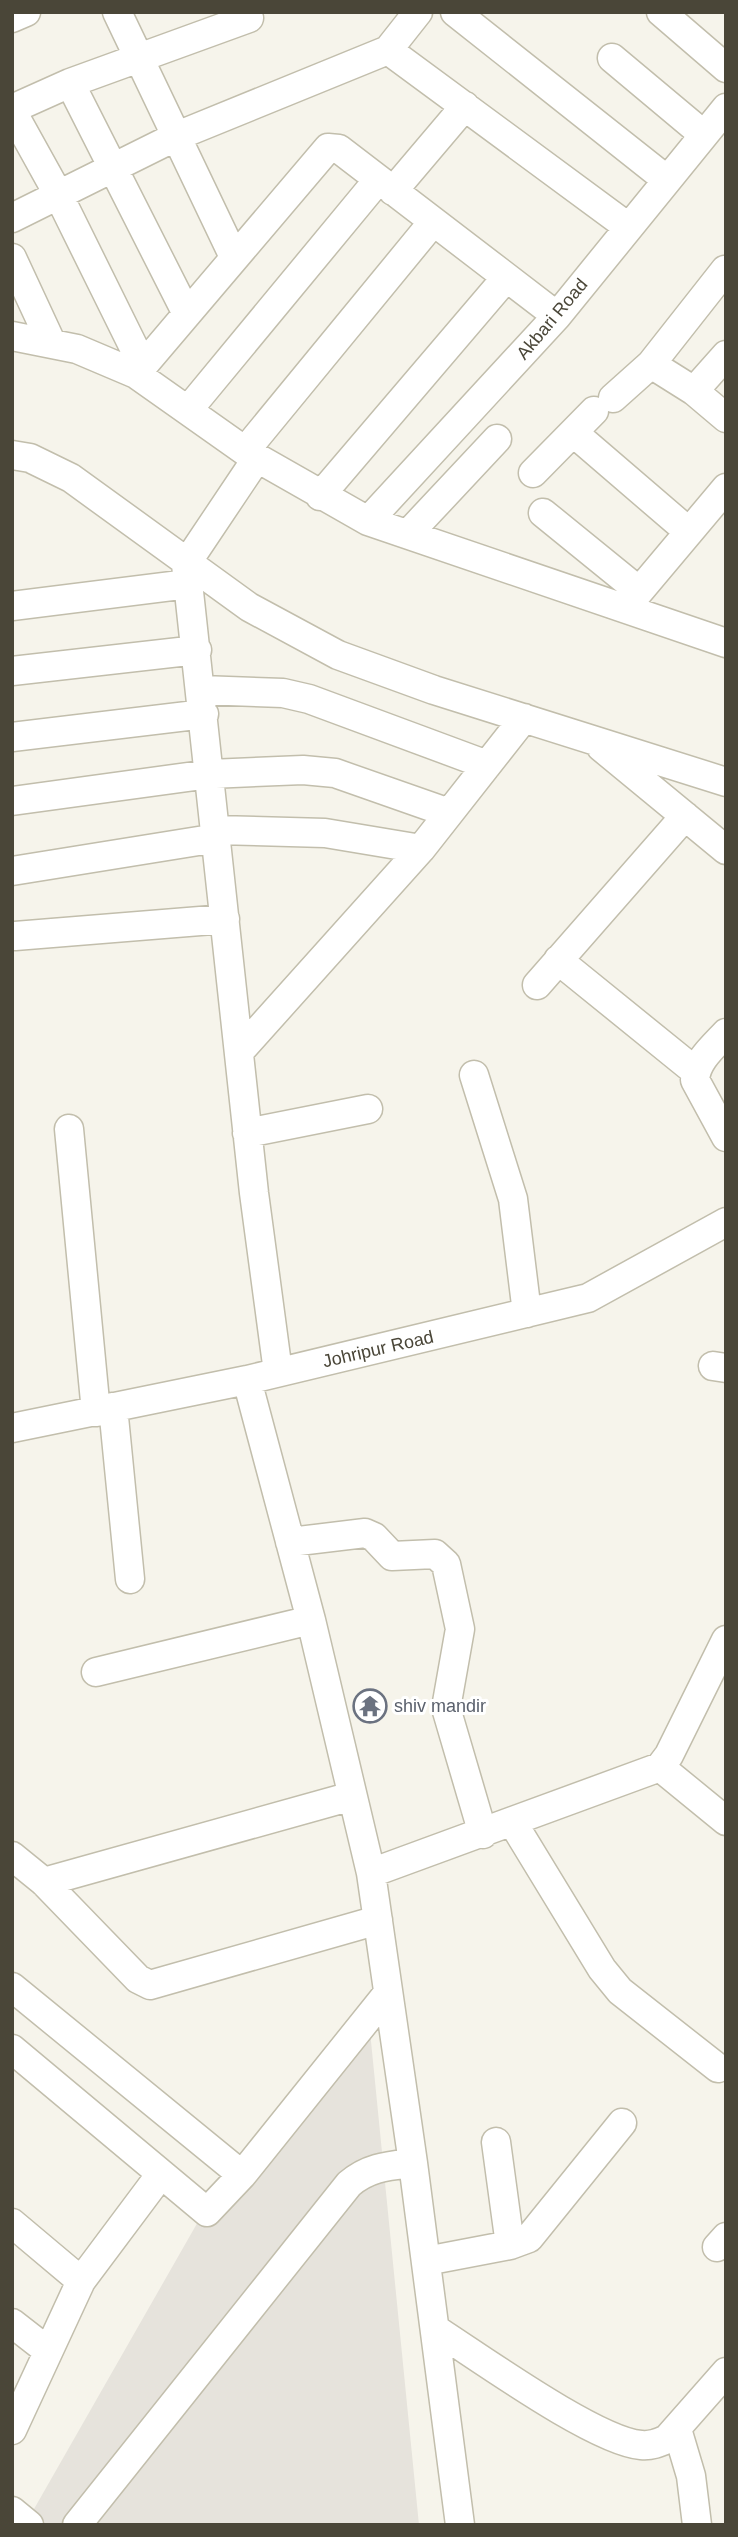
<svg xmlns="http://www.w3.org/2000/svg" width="738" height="2537" viewBox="0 0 738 2537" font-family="Arial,sans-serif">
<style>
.industrial{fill:#e6e3dc}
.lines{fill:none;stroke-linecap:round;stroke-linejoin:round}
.minor-casing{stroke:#c2beac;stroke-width:31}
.minor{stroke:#fff;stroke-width:28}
.labels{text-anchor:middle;stroke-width:6;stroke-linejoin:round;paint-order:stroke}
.street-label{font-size:18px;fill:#4a4638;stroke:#fff}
.worship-label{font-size:18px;fill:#5b616d;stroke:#fff;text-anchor:start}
</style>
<rect width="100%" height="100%" fill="#f6f4eb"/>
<path class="industrial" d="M368,2011l51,514h-407v-31l22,15 169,-296z"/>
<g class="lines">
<defs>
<path id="minor" d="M117,12l117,245
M455,12l212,168
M661,12l65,56
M12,18l14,-6
M388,50l30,-38
M612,58l92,77
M70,83l117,231
M12,109l58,-26 179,-65
M12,111l46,83 85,172
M393,191l72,-85
M12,218l165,-82 211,-86 240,177
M12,258l39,84
M12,336l65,13 59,25 109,77 123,70 358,122
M651,364l43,27 32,27
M136,374l192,-226 11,1 218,167
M694,391l32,-36
M613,398l38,-34 74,-94
M188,410l190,-230
M575,434l114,98
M245,451l188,-229
M12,455l18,3 41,20 178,129 89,48 96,35 292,92
M257,458l-71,106 68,629 24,179
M533,473l61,-62
M320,496l185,-217
M543,513l96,78
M368,521l189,-205 169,-208
M408,534l89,-95
M12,606l176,-22
M626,607l100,-119
M12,671l185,-21
M201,690l82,3 26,6 178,66
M12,737l192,-23
M601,747l125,103
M12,801l198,-27 93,-4 32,3 114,40
M216,830l109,3 96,16
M12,871l205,-33
M15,936l210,-17
M558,960l137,111
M537,985l148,-169
M726,1033c-13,14 -30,28 -31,47l31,57
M239,1052l182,-203 103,-131
M474,1075l39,124 14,114
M69,1129l27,283
M247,1133l121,-24
M713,1366l13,2
M247,1380l64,240 60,253 42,290 47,362
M113,1407l17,172
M12,1428l235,-48 341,-82 138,-76
M290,1542l75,-9 9,4 18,19 43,-2 11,10 14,65 -14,79 37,126
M96,1672l215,-52
M660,1767l66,54
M513,1823l89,146 18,22 98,77
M12,1856l32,26 94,97 12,6 228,-65
M371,1873l289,-106 9,-12 57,-115
M44,1882l308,-86
M12,1987l230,188
M12,2049l195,163 35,-37 146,-182
M496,2142l14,103
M12,2223l69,58
M717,2247l9,-10
M426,2261l84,-16 19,-7 93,-115
M12,2323l36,28
M435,2329c44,28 160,112 206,116 10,1 17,-2 26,-6l59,-67
M677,2429l14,47 6,49
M12,2430l69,-149 80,-107
M12,2511l17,14
M77,2525l272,-341c20,-17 39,-18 64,-21"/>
</defs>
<use href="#minor" class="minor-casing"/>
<use href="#minor" class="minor"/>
</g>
<defs>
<symbol id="temple-ring" viewBox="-11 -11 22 22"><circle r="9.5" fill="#fff" stroke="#6b7280" stroke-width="1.5"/><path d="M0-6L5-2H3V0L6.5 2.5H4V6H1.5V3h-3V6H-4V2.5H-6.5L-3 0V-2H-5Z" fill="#6b7280"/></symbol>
</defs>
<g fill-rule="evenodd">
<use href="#temple-ring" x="351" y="1687" width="38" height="38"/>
</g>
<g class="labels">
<g class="street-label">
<text transform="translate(552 319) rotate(-50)" y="6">Akbari Road</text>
<text transform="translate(378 1349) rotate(-13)" y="6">Johripur Road</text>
</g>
<g class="worship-label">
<text x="394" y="1712">shiv mandir</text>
</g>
</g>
<rect width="738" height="2537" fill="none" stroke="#4a4638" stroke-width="28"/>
</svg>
